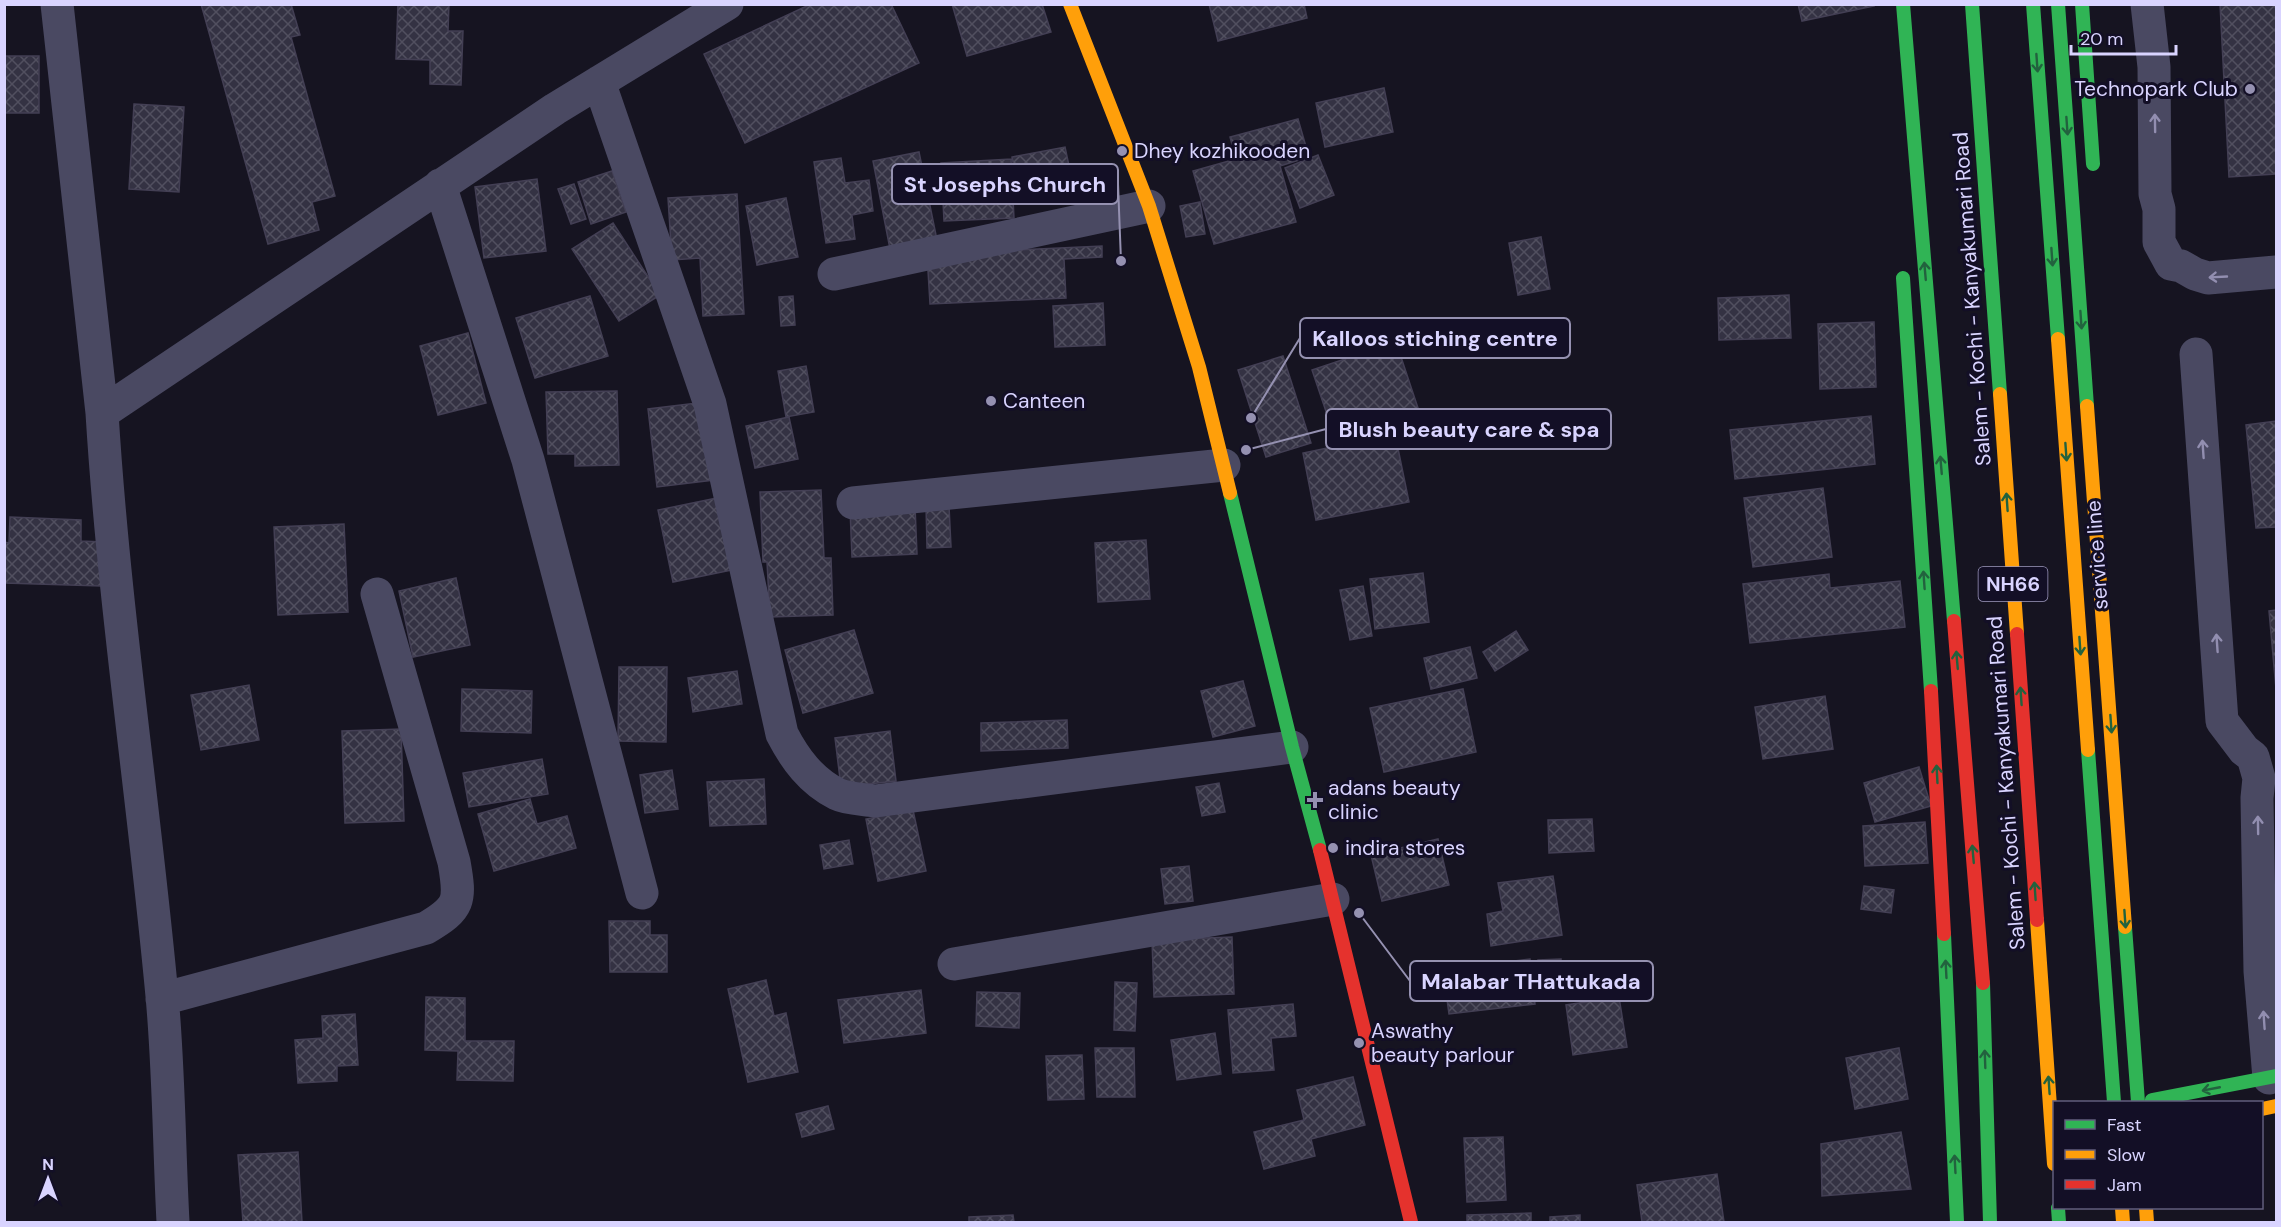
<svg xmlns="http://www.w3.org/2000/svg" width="2281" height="1227" viewBox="0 0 2281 1227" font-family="'DM Sans',sans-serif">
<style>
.building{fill:url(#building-cross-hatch);stroke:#433f54;stroke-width:1.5}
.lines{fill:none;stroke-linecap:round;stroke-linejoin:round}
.street{stroke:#4a4962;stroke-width:33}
.fast{stroke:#30b455;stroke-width:14}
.slow{stroke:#ff9f0a;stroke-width:14}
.jam{stroke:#e5322d;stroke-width:14}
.oneway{stroke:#22623e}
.oneway2{stroke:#928eb0}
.poi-dot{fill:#9591b1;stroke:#130f26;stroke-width:2}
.labels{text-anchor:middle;stroke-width:6;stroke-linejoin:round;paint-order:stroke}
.shield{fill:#130f26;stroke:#9e99be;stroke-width:1.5}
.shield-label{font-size:20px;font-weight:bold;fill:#d9d4ff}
.poi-label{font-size:21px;fill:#d9d4ff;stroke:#130f26;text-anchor:start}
.street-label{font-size:21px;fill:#d9d4ff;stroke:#130f26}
.leader{fill:none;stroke:#9591b1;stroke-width:2}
.callout-dot{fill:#9591b1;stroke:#130f26;stroke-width:2}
.callout{fill:#130f26;stroke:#9591b1;stroke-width:2}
.callout-label{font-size:22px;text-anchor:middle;font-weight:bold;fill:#d9d4ff}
</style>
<defs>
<pattern id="building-cross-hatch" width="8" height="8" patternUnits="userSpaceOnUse" patternTransform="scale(1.5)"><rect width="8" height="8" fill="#343243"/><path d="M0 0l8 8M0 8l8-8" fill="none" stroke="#514f5f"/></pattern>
</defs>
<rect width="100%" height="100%" fill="#161421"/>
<path class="building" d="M201,4h90l9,31 -9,2 44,159 -23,6 7,28 -51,14z
M398,4h51l-1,27h15l-2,54 -31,-1v-24l-34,-1z
M811,4h80l28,59 -174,80 -41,-89z
M952,4h90l9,28 -84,24z
M1209,4h95l3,14 -89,23z
M1798,4h75l1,2 -72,15z
M2220,4h56v170l-47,3z
M4,56h35v57h-35z
M1384,88l9,44 -68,15 -9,-44z
M134,104l50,3 -5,85 -50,-3z
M1298,119l11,38 -29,9 16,56 -82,22 -21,-73 43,-12 -6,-22z
M1065,147l10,47 -54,10 -9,-47z
M919,152l18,88 -47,9 -17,-88z
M1318,155l16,40 -34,13 -15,-40z
M841,158l4,25 24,-3 4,31 -21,4 3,24 -29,4 -12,-81z
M1011,159l3,59 -70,3 -3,-58z
M612,171l14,41 -35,12 -13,-42z
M537,179l9,72 -62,7 -9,-71z
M574,184l12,35 -15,5 -13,-35z
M737,194l7,120 -41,2 -3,-58 -28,2 -4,-62z
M786,198l12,59 -41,8 -11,-59z
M1200,202l5,32 -19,3 -6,-31z
M613,223l47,72 -41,26 -47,-72z
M1541,237l9,52 -32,6 -9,-52z
M1102,246v11l-38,2 2,39 -136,6 -3,-50z
M1789,295l2,43 -72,2 -1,-42z
M590,296l18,60 -73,22 -19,-60z
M793,296l2,29 -14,1 -2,-29z
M1103,303l2,42 -50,2 -2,-41z
M1874,322l2,65 -56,2 -2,-65z
M468,333l18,70 -48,12 -18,-69z
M1396,342l24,72 -84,27 -24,-71z
M1283,356l28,87 -45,14 -28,-87z
M806,366l8,46 -28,5 -8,-46z
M617,391l2,74 -44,1v-12h-27l-2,-62z
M705,402l9,78 -57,7 -9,-78z
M1871,416l4,48 -140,15 -5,-49z
M789,417l9,42 -43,9 -9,-42z
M2276,421v106l-20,1 -10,-103z
M1395,434l14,68 -93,18 -13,-67z
M1823,488l9,69 -79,10 -9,-69z
M821,490l3,68h7l2,57 -63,2 -3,-55h-4l-3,-70z
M722,497l15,72 -64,13 -15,-72z
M915,506l2,48 -65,3 -2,-48z
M926,506h23l2,41 -24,1z
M10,517l71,3v21l22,1 -2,44 -97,-3v-41l5,1z
M344,524l4,88 -70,3 -4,-88z
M1146,540l4,59 -52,3 -3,-59z
M1423,573l6,49 -54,7 -5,-50z
M1829,574l1,14 70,-7 5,46 -155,16 -7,-59z
M456,578l14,67 -57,12 -14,-66z
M1363,586l9,50 -22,4 -10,-50z
M2276,610v79l-7,-78z
M854,630l19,63 -70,20 -18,-63z
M1516,631l12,19 -33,21 -12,-19z
M1470,647l7,31 -46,11 -7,-31z
M619,667h48l-1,75 -48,-1z
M737,671l5,33 -49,8 -5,-34z
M1243,681l12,45 -42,11 -12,-46z
M249,685l10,55 -58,10 -10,-55z
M462,689l70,2 -1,42 -70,-2z
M1463,689l13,63 -92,20 -14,-64z
M1825,696l8,53 -70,10 -8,-52z
M1067,720l1,28 -87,3v-28z
M401,729l3,92 -59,2 -3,-92z
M890,731l6,50 -55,6 -6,-49z
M542,759l6,35 -79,13 -6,-34z
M1919,767l12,39 -56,16 -11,-39z
M672,770l6,39 -33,4 -5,-38z
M764,779l2,45 -56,2 -3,-44z
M1219,783l6,29 -23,4 -6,-29z
M530,799l7,25 30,-8 9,32 -82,23 -16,-57z
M913,810l13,61 -48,10 -12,-62z
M1592,819l2,32 -45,2 -1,-33z
M1925,822l3,41 -63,3 -2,-40z
M1438,839l11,46 -67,16 -11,-46z
M849,840l4,24 -29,5 -4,-24z
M1189,866l4,35 -28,3 -4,-35z
M1553,876l9,59 -71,11 -4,-32 16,-3 -5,-28z
M1864,886l30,4 -3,23 -30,-4z
M609,921h41v14h17v37h-57z
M1232,937l2,57 -80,3 -2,-57z
M1530,959l5,45 -86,10 -6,-44z
M1561,959l1,22 -23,1 -1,-22z
M766,980l8,36 12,-3 12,59 -50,10 -20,-93z
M1115,982l22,1 -2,48 -21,-1z
M921,990l5,43 -82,10 -6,-43z
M977,992l43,1 -1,35 -43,-2z
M426,997l39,1v43h49l-1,40 -56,-1 1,-29 -33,-1z
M1619,997l8,50 -54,8 -7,-50z
M1293,1004l3,32 -25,2 3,32 -41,3 -5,-63z
M355,1014l3,51 -21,1v15l-39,2 -3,-43 28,-2 -1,-22z
M1215,1033l6,41 -44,6 -6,-40z
M1095,1048h39l1,49h-38z
M1899,1048l9,51 -53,10 -9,-51z
M1082,1055l2,44 -36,1 -2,-44z
M1353,1077l12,48 -54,14 4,17 -51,13 -10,-37 50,-12 -7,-30z
M828,1106l6,23 -32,8 -6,-23z
M1901,1132l10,57 -89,7 -1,-52z
M1503,1137l3,63 -39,2 -3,-64z
M298,1152l4,70h-59l-5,-67z
M1717,1174l7,48h-82l-5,-37z
M1531,1213v9h-64v-7z
M1013,1215l1,7h-45v-5z
M1580,1215v7h-30v-5z"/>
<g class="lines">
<path class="street" d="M57,4l45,409
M2147,4l7,63 1,127 4,15v33l12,22 10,2 14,8 13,4 68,-6
M599,82l111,322 72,330c13,25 29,47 55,60 10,5 26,5 38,7l417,-54
M440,185l88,275 114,433
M834,274l315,-68
M2196,354l26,367 22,29 9,7 6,21 -2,20 3,173 9,107
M853,503l371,-38
M954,964l379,-65
M162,999l264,-71c34,-20 35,-27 28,-66l-77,-268
M173,1222c-4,-75 -4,-151 -11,-226 -18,-195 -48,-388 -60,-583l453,-304 172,-105"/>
<path class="fast" d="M1903,4l51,617
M1972,4l28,390
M2033,4l25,335
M2058,4l29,402
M2082,4l11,160
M1903,278l28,413
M1230,493l62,254 28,103
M2088,750l26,352
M2125,927l13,175
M1944,934l13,288
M1983,983l7,239
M2152,1100l124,-24
M2058,1208l1,14"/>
<path class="slow" d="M1070,4l79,202 50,161 31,126
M2058,339l30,411
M2000,394l17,240
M2087,406l38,521
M2037,920l17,244
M2262,1109l14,-3
M2122,1208l1,14
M2146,1208l1,14"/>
<path class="jam" d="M1954,621l29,362
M2017,634l20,286
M1931,691l13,243
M1320,850l91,372"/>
</g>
<defs><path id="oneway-shaft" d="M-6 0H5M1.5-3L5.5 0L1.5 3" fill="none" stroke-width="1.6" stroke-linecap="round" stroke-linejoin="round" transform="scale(1.5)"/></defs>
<g class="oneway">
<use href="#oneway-shaft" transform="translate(2037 63) rotate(86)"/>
<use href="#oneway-shaft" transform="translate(2067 126) rotate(86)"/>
<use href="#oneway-shaft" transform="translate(2052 257) rotate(86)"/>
<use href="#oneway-shaft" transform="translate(1925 271) rotate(-95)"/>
<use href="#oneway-shaft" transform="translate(2081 320) rotate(86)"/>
<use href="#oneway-shaft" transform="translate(2066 452) rotate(86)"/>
<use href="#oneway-shaft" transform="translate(1941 465) rotate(-95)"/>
<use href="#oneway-shaft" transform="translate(2007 502) rotate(-94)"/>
<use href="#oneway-shaft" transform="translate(1924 580) rotate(-94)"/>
<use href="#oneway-shaft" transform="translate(2080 646) rotate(86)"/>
<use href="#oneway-shaft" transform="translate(1957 660) rotate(-95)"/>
<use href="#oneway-shaft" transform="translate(2021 696) rotate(-94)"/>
<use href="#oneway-shaft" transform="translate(2111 724) rotate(86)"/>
<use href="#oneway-shaft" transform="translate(1937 774) rotate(-93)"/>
<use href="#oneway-shaft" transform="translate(1973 854) rotate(-95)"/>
<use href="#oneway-shaft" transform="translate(2035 891) rotate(-94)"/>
<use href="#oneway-shaft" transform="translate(2125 919) rotate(86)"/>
<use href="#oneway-shaft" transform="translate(1946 969) rotate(-93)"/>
<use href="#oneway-shaft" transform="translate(1985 1059) rotate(-92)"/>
<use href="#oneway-shaft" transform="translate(2049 1085) rotate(-94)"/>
<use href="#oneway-shaft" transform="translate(2211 1089) rotate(169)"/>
<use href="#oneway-shaft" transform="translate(1955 1164) rotate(-93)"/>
</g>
<g class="oneway2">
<use href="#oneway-shaft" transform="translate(2155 123) rotate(-91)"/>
<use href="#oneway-shaft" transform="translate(2218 277) rotate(177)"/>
<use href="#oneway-shaft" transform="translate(2203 449) rotate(-94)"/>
<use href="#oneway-shaft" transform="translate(2217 643) rotate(-94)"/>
<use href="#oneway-shaft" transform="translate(2258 825) rotate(-91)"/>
<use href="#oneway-shaft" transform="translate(2264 1020) rotate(-94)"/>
</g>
<g class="poi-dot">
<circle cx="2250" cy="89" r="6"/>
<circle cx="1122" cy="151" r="6"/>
<circle cx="991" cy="401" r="6"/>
<path d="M1312 791h6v6h6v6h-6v6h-6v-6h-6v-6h6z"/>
<circle cx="1333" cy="848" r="6"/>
<circle cx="1359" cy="1043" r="6"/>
</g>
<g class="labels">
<rect class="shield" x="1978.5" y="567" width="69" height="34" rx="4.5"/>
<g class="shield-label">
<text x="2013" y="591">NH66</text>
</g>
<g class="poi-label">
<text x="2238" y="96" text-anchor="end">Technopark Club</text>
<text x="1134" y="158">Dhey kozhikooden</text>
<text x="1003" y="408">Canteen</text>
<text x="1328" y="795">adans beauty<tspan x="1328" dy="24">clinic</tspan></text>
<text x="1345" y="855">indira stores</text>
<text x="1371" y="1038">Aswathy<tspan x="1371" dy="24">beauty parlour</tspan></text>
</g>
<g class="street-label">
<text transform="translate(1972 299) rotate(-94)" y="7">Salem - Kochi - Kanyakumari Road</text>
<text transform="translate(2097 555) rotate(-94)" y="7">service line</text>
<text transform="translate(2006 783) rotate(-94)" y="7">Salem - Kochi - Kanyakumari Road</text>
</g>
</g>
<path class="leader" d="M1121 261L1118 184M1251 418L1300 338M1246 450L1326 429M1359 913L1410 981"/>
<g class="callout-dot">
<circle cx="1121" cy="261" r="6"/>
<circle cx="1251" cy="418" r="6"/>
<circle cx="1246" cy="450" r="6"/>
<circle cx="1359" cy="913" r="6"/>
</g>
<g class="callout">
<rect x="892" y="164" width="226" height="40" rx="6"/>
<rect x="1300" y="318" width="270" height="40" rx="6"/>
<rect x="1326" y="409" width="285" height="40" rx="6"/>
<rect x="1410" y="961" width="243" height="40" rx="6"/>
</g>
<g class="callout-label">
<text x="1005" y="192">St Josephs Church</text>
<text x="1435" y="346">Kalloos stiching centre</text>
<text x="1469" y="437">Blush beauty care &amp; spa</text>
<text x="1531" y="989">Malabar THattukada</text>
</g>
<rect width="2281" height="1227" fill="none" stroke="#d9d4ff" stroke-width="12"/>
<rect x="2053" y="1101" width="210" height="108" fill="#130f26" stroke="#625e7d" stroke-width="1.5"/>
<rect x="2065" y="1120" width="30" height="9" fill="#30b455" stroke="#625e7d" stroke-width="1.5"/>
<text x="2107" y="1131" font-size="18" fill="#d9d4ff">Fast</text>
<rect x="2065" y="1150" width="30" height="9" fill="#ff9f0a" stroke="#625e7d" stroke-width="1.5"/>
<text x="2107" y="1161" font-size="18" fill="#d9d4ff">Slow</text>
<rect x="2065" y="1180" width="30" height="9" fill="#e5322d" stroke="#625e7d" stroke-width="1.5"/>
<text x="2107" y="1191" font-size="18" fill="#d9d4ff">Jam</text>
<g transform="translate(48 1179)" stroke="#130f26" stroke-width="4.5" paint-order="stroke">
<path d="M0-4.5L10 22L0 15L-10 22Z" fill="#d9d4ff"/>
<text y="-9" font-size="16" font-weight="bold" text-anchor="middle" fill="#d9d4ff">N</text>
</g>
<path d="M2071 45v9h105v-9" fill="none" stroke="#d9d4ff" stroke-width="3"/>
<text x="2080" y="45" font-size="18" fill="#d9d4ff" stroke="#130f26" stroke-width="4.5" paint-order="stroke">20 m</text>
</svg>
